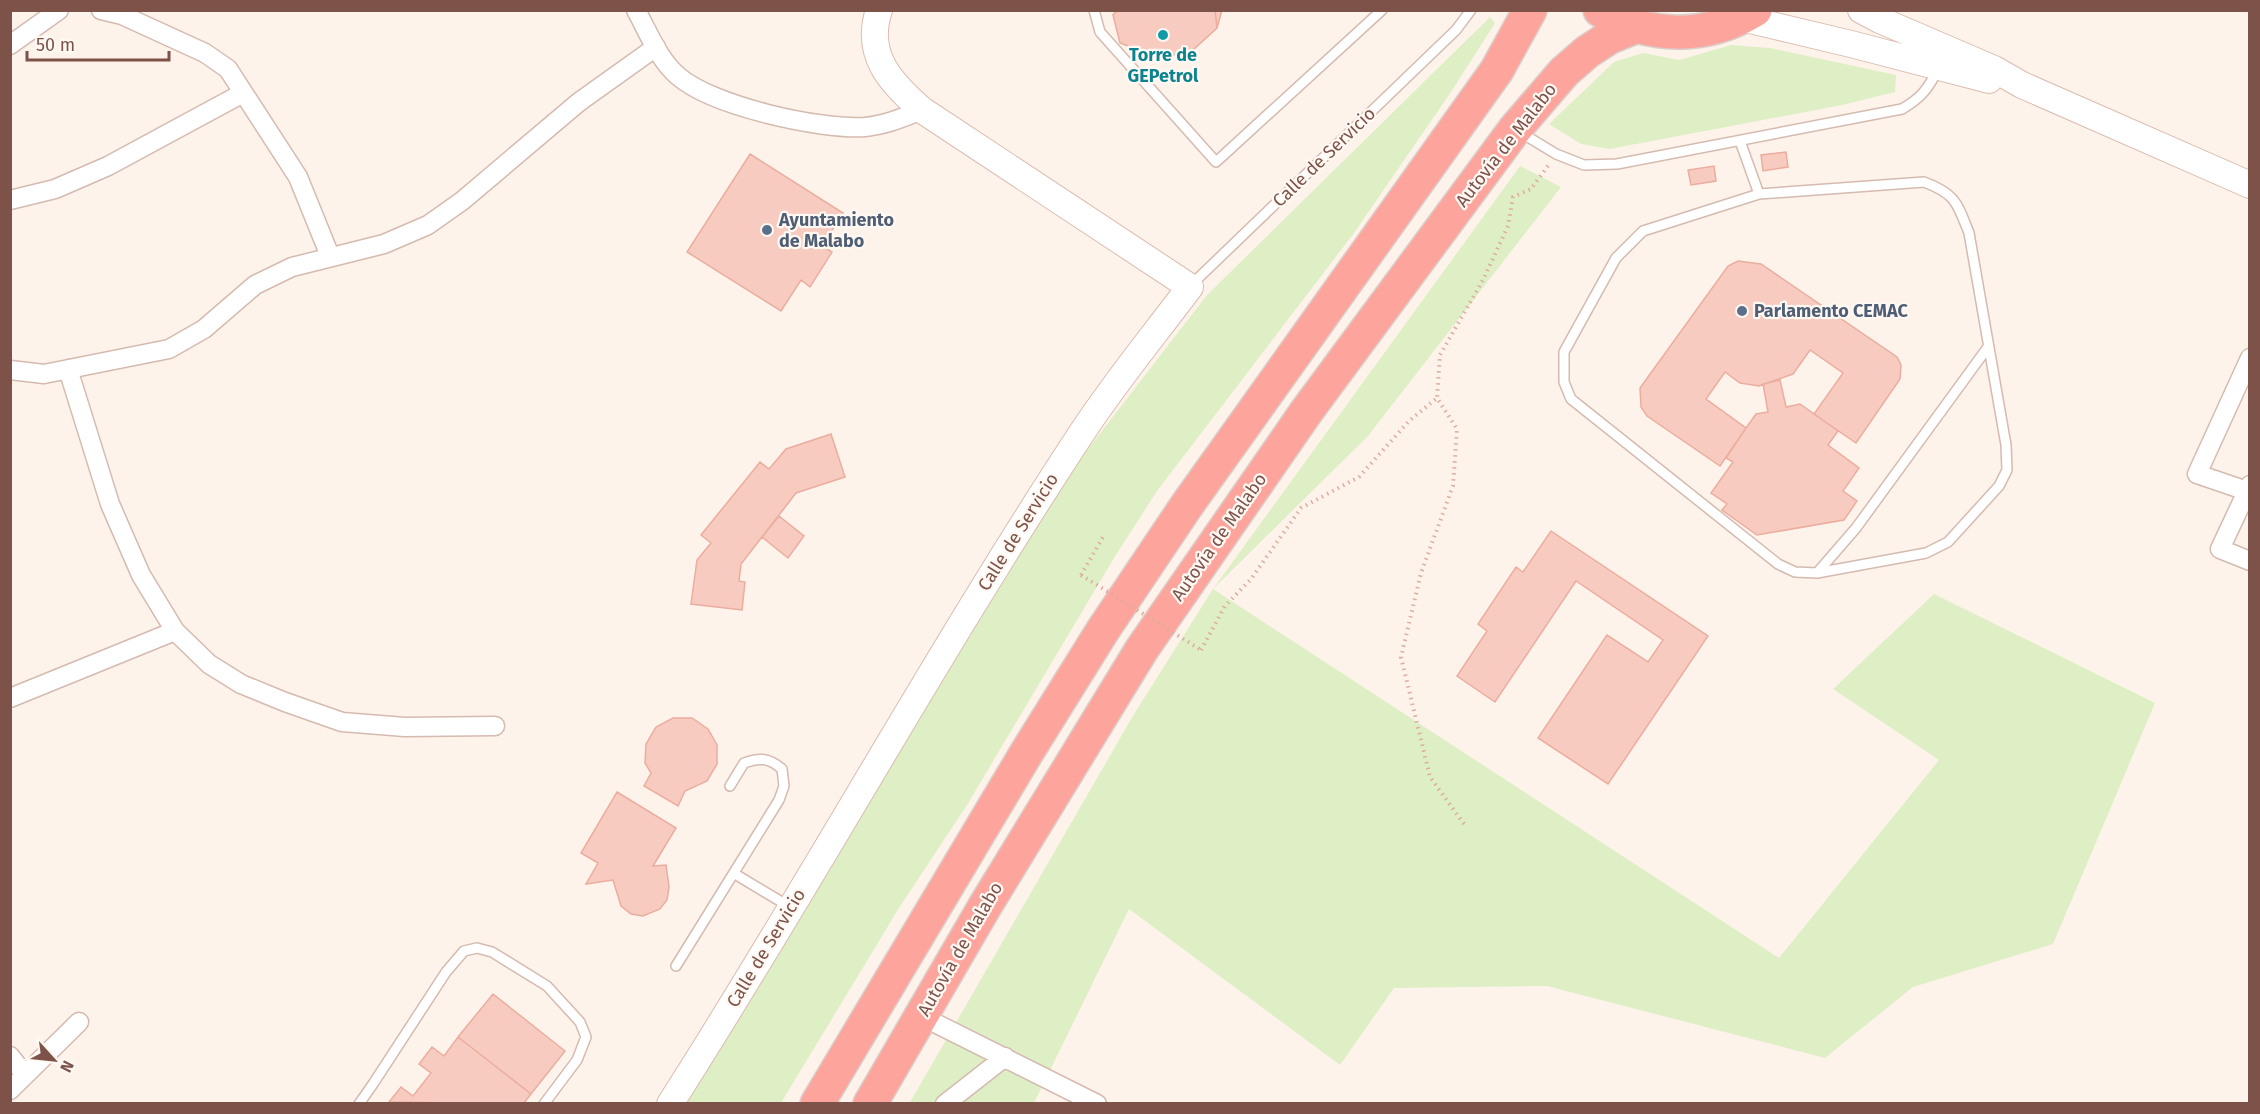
<svg xmlns="http://www.w3.org/2000/svg" width="2260" height="1114" viewBox="0 0 2260 1114" font-family="'Fira Sans',sans-serif">
<style>
.green{fill:#deefc6}
.building{fill:#f7cbbf;stroke:#ebad9e;stroke-width:1.5}
.lines{fill:none;stroke-linecap:round;stroke-linejoin:round}
.lane-casing{stroke:#d5bab0;stroke-width:12}
.street-casing{stroke:#d5bab0;stroke-width:21}
.secondary-casing{stroke:#dbbbaf;stroke-width:28}
.highway-casing{stroke:#dbcfcc;stroke-width:36}
.path{stroke:#ddada1;stroke-width:4;stroke-dasharray:1.5 4.5;stroke-linecap:butt}
.lane{stroke:#fff;stroke-width:9}
.street{stroke:#fff;stroke-width:18}
.secondary{stroke:#fff;stroke-width:26}
.highway{stroke:#fda49c;stroke-width:33}
.path-bridge{stroke:#ddada1;stroke-width:4;stroke-dasharray:1.5 4.5;stroke-linecap:butt}
.culture-dot{fill:#0f9aa8;stroke:#fff8f3;stroke-width:2}
.service-dot{fill:#5c6f8a;stroke:#fff8f3;stroke-width:2}
.labels{text-anchor:middle;stroke-width:4.5;stroke-linejoin:round;paint-order:stroke}
.culture-label{font-size:18px;font-weight:bold;fill:#0d838f;stroke:#fff8f3}
.street-label{font-size:18px;fill:#7d5349;stroke:#fff8f3}
.service-label{font-size:18px;font-weight:bold;fill:#4e5e75;stroke:#fff8f3;text-anchor:start}
</style>
<rect width="100%" height="100%" fill="#fef3eb"/>
<path class="green" d="M1490,17l5,6 -44,69 -97,141 -197,258 -43,67 -147,247 -68,103 -118,195 -95,1 314,-518 74,-119 133,-172z
M1731,45l39,3 126,27 -1,17 -53,13 -232,44 -29,-5 -32,-20 65,-62 29,-9 36,7z
M1520,166l41,21 -193,249 -155,153 566,369 160,-198 -106,-71 101,-95 221,109 -102,241 -140,43 -88,71 -278,-72 -153,2 -54,77 -211,-156 -95,194 -125,1 225,-390 79,-125z"/>
<path class="building" d="M1117,10h105l-5,18 -23,21 -33,10 -41,-16 -7,-28z
M1117,10h98l2,18 -23,21 -33,10 -41,-16 -7,-28z
M1786,152l2,15 -25,4 -2,-16z
M750,154l93,59 -21,33 10,6 -22,35 -9,-7 -20,31 -94,-59z
M1714,166l2,15 -25,4 -3,-15z
M1738,261l23,3 136,93 4,8 -1,14 -44,64 -42,-29 29,-41 -33,-23 -17,24 -34,12 -19,-3 -15,-11 -19,27 40,29 -26,38 -73,-50 -6,-9 -1,-19 88,-122z
M1780,380l6,27 14,-3 38,27 -10,14 31,23 -16,23 14,10 -13,19 -87,15 -35,-25 5,-6 -16,-11 22,-31 -7,-4 20,-30 10,-14 12,-2 -5,-28z
M831,434l14,43 -49,16 -34,44 -21,27 -2,17 6,1 -3,28 -51,-6 6,-44 14,-17 -10,-8 59,-73 9,7 17,-20z
M779,516l25,20 -16,22 -26,-21z
M1551,531l157,105 -100,148 -70,-46 69,-103 41,27 15,-22 -87,-59 -81,121 -38,-26 30,-45 -9,-7 38,-57 7,5z
M673,718h19l16,11 9,16v19l-10,17 -22,10 -7,15 -34,-20 7,-13 -6,-10 1,-19 10,-17z
M617,792l59,36 -23,38 13,-1 3,22 -2,13 -7,9 -17,7 -12,-2 -10,-8 -8,-26 -27,4 12,-21 -17,-10z
M493,994l72,57 -34,43 -73,-57z
M458,1037l73,57 -8,10 -134,-2 12,-15 12,9 18,-23 -12,-9 13,-17 12,9z"/>
<g class="lines">
<defs>
<path id="lane" d="M1094,10l6,22 116,130 166,-152
M1520,132l36,22 28,11 33,-1 285,-55c19,-11 26,-20 36,-40
M1740,141l19,53 165,-12c32,12 33,21 45,51l37,212 1,25 -8,16 -51,56 -22,11 -109,20 -22,-1 -17,-8 -207,-165 -7,-17v-30l52,-94 27,-27 116,-37
M1190,286l266,-256 15,-20
M1817,573l39,-45 132,-181
M735,874l55,33
M676,966l103,-166 5,-14 -2,-17c-13,-11 -22,-12 -38,-6l-14,23
M359,1104l14,-20 73,-112 18,-21 13,-3 15,4 55,34 33,36 6,15 -9,23 -33,44"/>
<path id="street" d="M101,10l21,5 83,38 23,16 70,108 32,79
M636,10c12,22 23,50 42,66 34,30 142,54 187,51 21,-2 39,-10 57,-17
M10,45l49,-35
M10,200l45,-11 53,-23 135,-73
M68,369l42,135 31,71 34,56 34,33 32,20 44,18 57,20 63,5 90,-1
M10,370l34,4 125,-25 35,-20 51,-44 37,-18 92,-23 44,-19 34,-24 117,-99 77,-55
M2250,485l-30,64 30,12
M2247,491l-50,-17 53,-116
M10,698l165,-67
M921,1016l176,88
M10,1056l15,19
M10,1090l69,-68
M945,1104l60,-47"/>
<path id="secondary" d="M1861,10l19,10 114,49 28,16 228,100
M1742,18l109,26 138,36
M670,1104c142,-222 268,-453 413,-673 33,-50 71,-96 107,-144l-268,-177c-31,-27 -58,-55 -43,-100"/>
<path id="highway" d="M1600,10c50,29 106,30 155,0
M817,1104l210,-352 76,-122 84,-125 310,-435 33,-60
M870,1104l115,-198 157,-257 164,-237 209,-283 49,-57 23,-20 23,-15 25,-10"/>
</defs>
<use href="#lane" class="lane-casing"/>
<use href="#street" class="street-casing"/>
<use href="#secondary" class="secondary-casing"/>
<use href="#highway" class="highway-casing"/>
<path class="path" d="M1081,575l22,-38
M1201,650l24,-44 26,-27 50,-71 58,-31 50,-56 28,-23
M1464,824l-34,-47 -29,-120 20,-84 32,-87 4,-57 -20,-31 3,-43 43,-75 25,-54 5,-29 18,-8 19,-26"/>
<use href="#lane" class="lane"/>
<use href="#street" class="street"/>
<use href="#secondary" class="secondary"/>
<use href="#highway" class="highway"/>
<path class="path-bridge" d="M1081,575l120,75"/>
</g>
<circle class="culture-dot" cx="1163" cy="35" r="6"/>
<g class="service-dot">
<circle cx="767" cy="230" r="6"/>
<circle cx="1742" cy="311" r="6"/>
</g>
<g class="labels">
<g class="culture-label">
<text x="1163" y="61">Torre de<tspan x="1163" dy="21">GEPetrol</tspan></text>
</g>
<g class="street-label">
<text transform="translate(1506 145) rotate(-52)" y="6">Autovía de Malabo</text>
<text transform="translate(1324 157) rotate(-44)" y="6">Calle de Servicio</text>
<text transform="translate(1018 532) rotate(-58)" y="6">Calle de Servicio</text>
<text transform="translate(1219 537) rotate(-55)" y="6">Autovía de Malabo</text>
<text transform="translate(766 948) rotate(-59)" y="6">Calle de Servicio</text>
<text transform="translate(960 949) rotate(-60)" y="6">Autovía de Malabo</text>
</g>
<g class="service-label">
<text x="779" y="226">Ayuntamiento<tspan x="779" dy="21">de Malabo</tspan></text>
<text x="1754" y="317">Parlamento CEMAC</text>
</g>
</g>
<rect width="2260" height="1114" fill="none" stroke="#7d5349" stroke-width="24"/>
<g transform="translate(54 1060) rotate(117)" stroke="#fff8f3" stroke-width="4.5" paint-order="stroke">
<path d="M0-4.5L10 22L0 15L-10 22Z" fill="#7d5349"/>
<text y="-9" font-size="16" font-weight="bold" text-anchor="middle" fill="#7d5349">N</text>
</g>
<path d="M27 51v9h142v-9" fill="none" stroke="#7d5349" stroke-width="3"/>
<text x="36" y="51" font-size="18" fill="#7d5349" stroke="#fff8f3" stroke-width="4.5" paint-order="stroke">50 m</text>
</svg>
